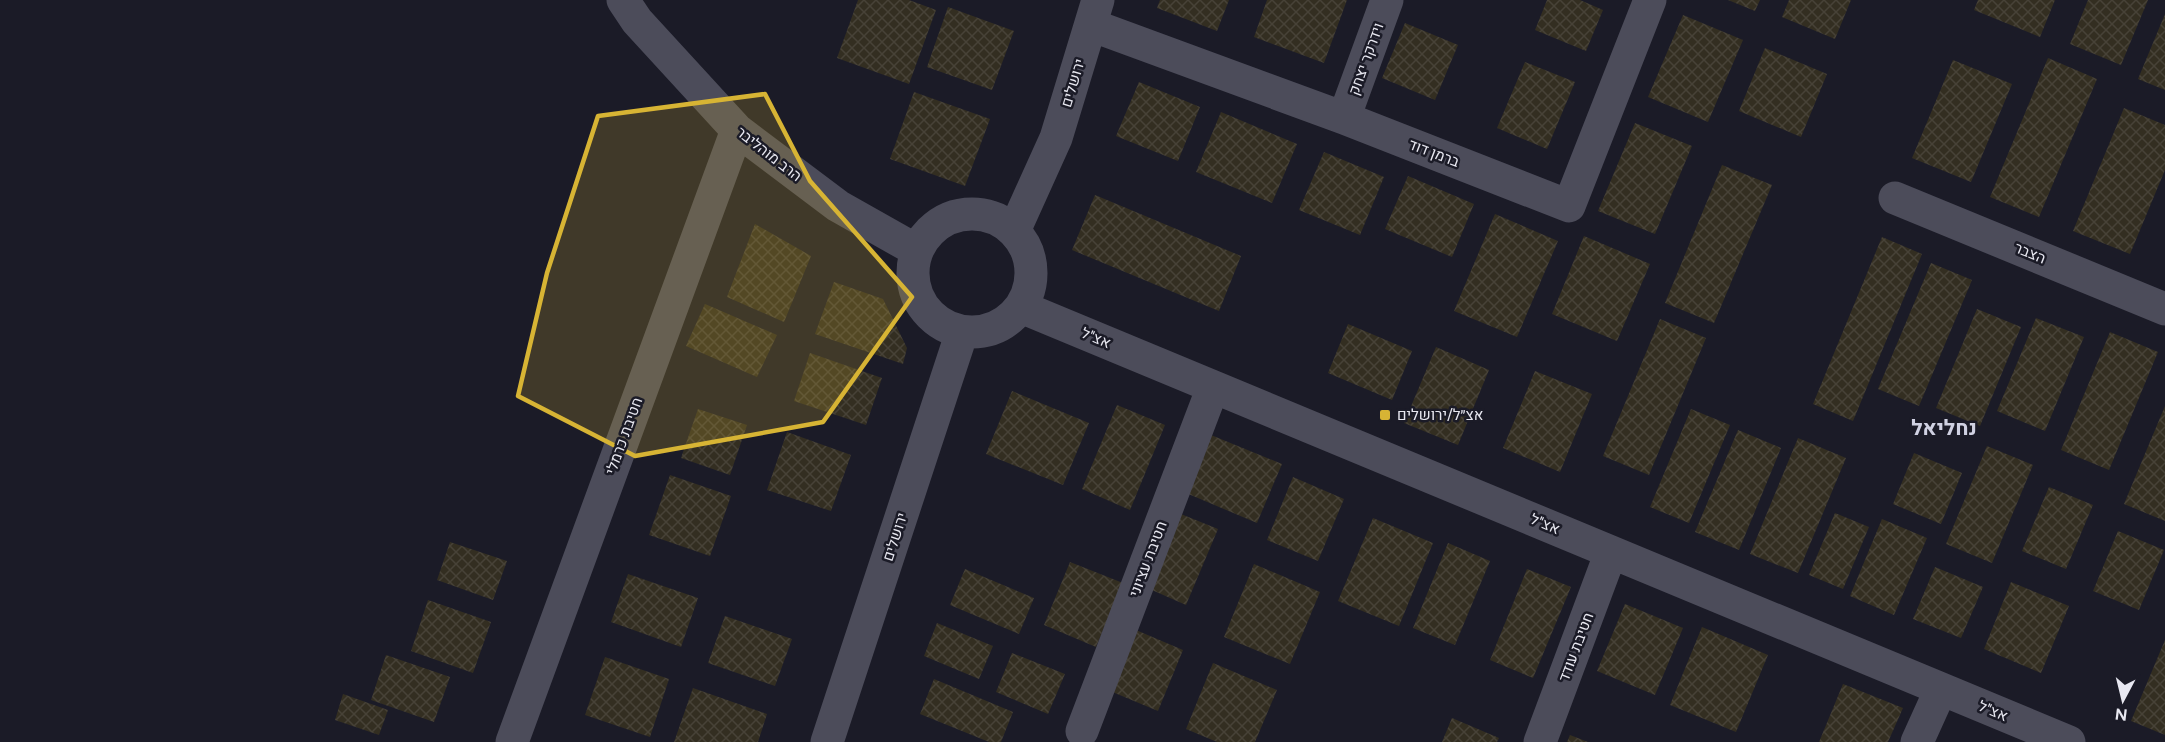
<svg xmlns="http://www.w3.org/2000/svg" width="2165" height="742" viewBox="0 0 2165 742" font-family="Figtree,Heebo,sans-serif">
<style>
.building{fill:url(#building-cross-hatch)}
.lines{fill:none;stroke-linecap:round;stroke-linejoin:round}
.minor{stroke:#4c4c5a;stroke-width:33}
.marked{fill:#d7b434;fill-opacity:0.2;stroke:#d7b434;stroke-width:4.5;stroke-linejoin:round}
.poi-dot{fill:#d7b434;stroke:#1b1b27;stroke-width:2}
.labels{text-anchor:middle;stroke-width:5;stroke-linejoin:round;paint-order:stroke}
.street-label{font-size:15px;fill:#e8e8f1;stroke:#1b1b27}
.poi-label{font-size:15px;fill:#e8e8f1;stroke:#1b1b27;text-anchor:start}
.district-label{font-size:21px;font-weight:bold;fill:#d0d1e2;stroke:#1b1b27}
</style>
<defs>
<pattern id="building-cross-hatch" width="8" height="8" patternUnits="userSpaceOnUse" patternTransform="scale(1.5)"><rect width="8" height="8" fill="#332e21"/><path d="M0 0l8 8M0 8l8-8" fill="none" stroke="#474237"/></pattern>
</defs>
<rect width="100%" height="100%" fill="#1b1b27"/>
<path class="building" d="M858,0h51l27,10 -27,74 -72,-26z
M1160,0h69l-12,31 -60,-23z
M1267,0h80l-23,63 -70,-26z
M1547,0h33l23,10 -17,41 -51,-21z
M1728,0h32l-5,11z
M1789,0h62l-16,39 -53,-22z
M1978,0h77l-15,37 -66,-27z
M2088,0h60l-27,65 -51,-21z
M948,7l66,24 -22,59 -65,-23z
M2165,14v76l-27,-11z
M1683,15l60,25 -35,82 -60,-25z
M1405,23l53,22 -23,55 -53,-22z
M1765,48l62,26 -26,63 -62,-26z
M2048,58l49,21 -58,138 -49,-20z
M1953,60l59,24 -41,98 -59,-24z
M1525,62l50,20 -28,67 -50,-21z
M1139,82l61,25 -22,54 -62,-25z
M914,92l76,27 -25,67 -75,-27z
M2124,108l41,17v45l-35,84 -57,-23z
M1221,112l76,32 -25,59 -76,-31z
M1635,123l57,23 -37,88 -57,-23z
M1324,152l60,25 -24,58 -61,-25z
M1722,165l50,20 -58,138 -49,-20z
M1408,176l66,28 -22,53 -67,-28z
M1095,195l146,61 -22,55 -147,-61z
M1495,214l63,27 -41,96 -63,-26z
M755,224l56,32 -27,66 -57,-25z
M1584,236l66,28 -33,77 -65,-27z
M1882,237l40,17 -69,167 -40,-17z
M1931,263l41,17 -53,126 -41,-17z
M834,282l49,17 24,49 -4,16 -88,-30z
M705,304l72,31 -20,42 -71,-31z
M1977,309l44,18 -41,99 -44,-18z
M2036,318l48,19 -39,94 -48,-20z
M1660,319l46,19 -57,137 -46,-19z
M1348,324l64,27 -20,49 -64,-27z
M2110,332l48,20 -49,118 -48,-20z
M1436,347l53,23 -31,75 -54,-22z
M810,353l72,25 -16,47 -72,-24z
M1535,371l57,23 -32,78 -57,-24z
M1012,391l77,32 -26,62 -77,-31z
M1117,405l48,20 -35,85 -48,-21z
M2165,406v115l-41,-17z
M698,409l49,16 -17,50 -49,-17z
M1691,409l39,16 -41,98 -39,-16z
M1738,430l43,18 -42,102 -44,-18z
M787,432l64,23 -20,56 -64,-21z
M1211,435l71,29 -25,59 -71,-30z
M1798,438l48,20 -48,115 -48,-19z
M1987,446l46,19 -41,98 -46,-19z
M1914,453l48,20 -21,51 -48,-20z
M670,475l61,21 -21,60 -61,-21z
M1293,477l51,22 -26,62 -51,-21z
M2049,487l44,18 -27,64 -44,-18z
M1176,512l42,17 -32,76 -41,-18z
M1835,513l34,14 -26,62 -34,-14z
M1373,518l60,25 -34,83 -61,-25z
M1882,519l45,19 -33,77 -44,-19z
M2118,531l46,19 -25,60 -46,-19z
M450,542l57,19 -14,39 -56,-20z
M1448,543l42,18 -35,84 -42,-17z
M1070,562l53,21 -27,64 -52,-22z
M1254,564l66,28 -30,72 -66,-27z
M1935,567l48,20 -22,51 -48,-19z
M965,569l69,29 -15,36 -69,-29z
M1527,569l44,18 -38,91 -43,-18z
M628,574l70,24 -17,49 -70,-25z
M2011,582l58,24 -28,67 -57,-24z
M428,600l63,22 -18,51 -62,-22z
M1625,604l58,24 -28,67 -58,-24z
M725,616l67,23 -17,47 -67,-23z
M937,623l56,23 -14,33 -55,-23z
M1702,627l66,28 -32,77 -66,-27z
M1136,630l47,20 -25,61 -48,-20z
M2165,640v95l-34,-14z
M1012,653l53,21 -17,40 -52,-22z
M386,655l64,22 -16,45 -63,-22z
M605,657l64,22 -19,58 -65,-22z
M1213,663l64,27 -22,52h-38l-31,-13z
M934,679l79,33 -12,30h-12l-69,-28z
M1843,684l60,24 -15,34h-69z
M693,688l74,26 -9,28h-84z
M343,694l45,16 -9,25 -44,-15z
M1452,718l47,20 -2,4h-55z
M1570,735l18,7h-21z"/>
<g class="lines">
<path class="minor" d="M623,0l14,21 100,109 101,76 78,44
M1091,25l253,93 225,88 81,-206
M1344,118l43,-118
M1895,198l270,111
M913 273a59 59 0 1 1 118 0a59 59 0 1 1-118 0Z
M1014,231l42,-93 42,-138
M1021,307l1048,435
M1082,731l131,-344
M512,742l225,-612
M827,742l135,-410
M1540,742l71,-190
M1917,742l24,-53"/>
</g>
<path class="marked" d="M765,94l45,87 102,116 -89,125 -188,34 -117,-60 29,-123 51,-157z"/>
<rect class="poi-dot" x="1379" y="409" width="12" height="12" rx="3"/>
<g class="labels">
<g class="street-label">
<text transform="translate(1366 59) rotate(-70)" y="5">וידרקר יצחק</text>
<text transform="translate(1073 83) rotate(-73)" y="5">ירושלים</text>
<text transform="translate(1434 153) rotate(21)" y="5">ברמן דוד</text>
<text transform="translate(769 154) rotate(38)" y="5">הרב מוהליבר</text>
<text transform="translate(2030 253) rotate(22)" y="5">הצבר</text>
<text transform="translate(1096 338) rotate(23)" y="5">אצ"ל</text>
<text transform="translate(624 436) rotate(-70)" y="5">חטיבת כרמלי</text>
<text transform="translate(1545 524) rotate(23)" y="5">אצ"ל</text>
<text transform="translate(895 537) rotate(-72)" y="5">ירושלים</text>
<text transform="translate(1148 559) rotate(-69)" y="5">חטיבת עציוני</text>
<text transform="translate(1576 647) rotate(-69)" y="5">חטיבת עודד</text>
<text transform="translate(1993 711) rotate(23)" y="5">אצ"ל</text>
</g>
<g class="poi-label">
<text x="1397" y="420">אצ״ל/ירושלים</text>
</g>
<g class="district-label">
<text x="1944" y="435">נחליאל</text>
</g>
</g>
<g transform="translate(2123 700) rotate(187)" stroke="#1b1b27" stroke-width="4.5" paint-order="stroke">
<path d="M0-4.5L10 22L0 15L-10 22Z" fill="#e8e8f1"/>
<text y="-9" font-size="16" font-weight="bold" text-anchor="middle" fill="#e8e8f1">N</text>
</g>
</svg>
